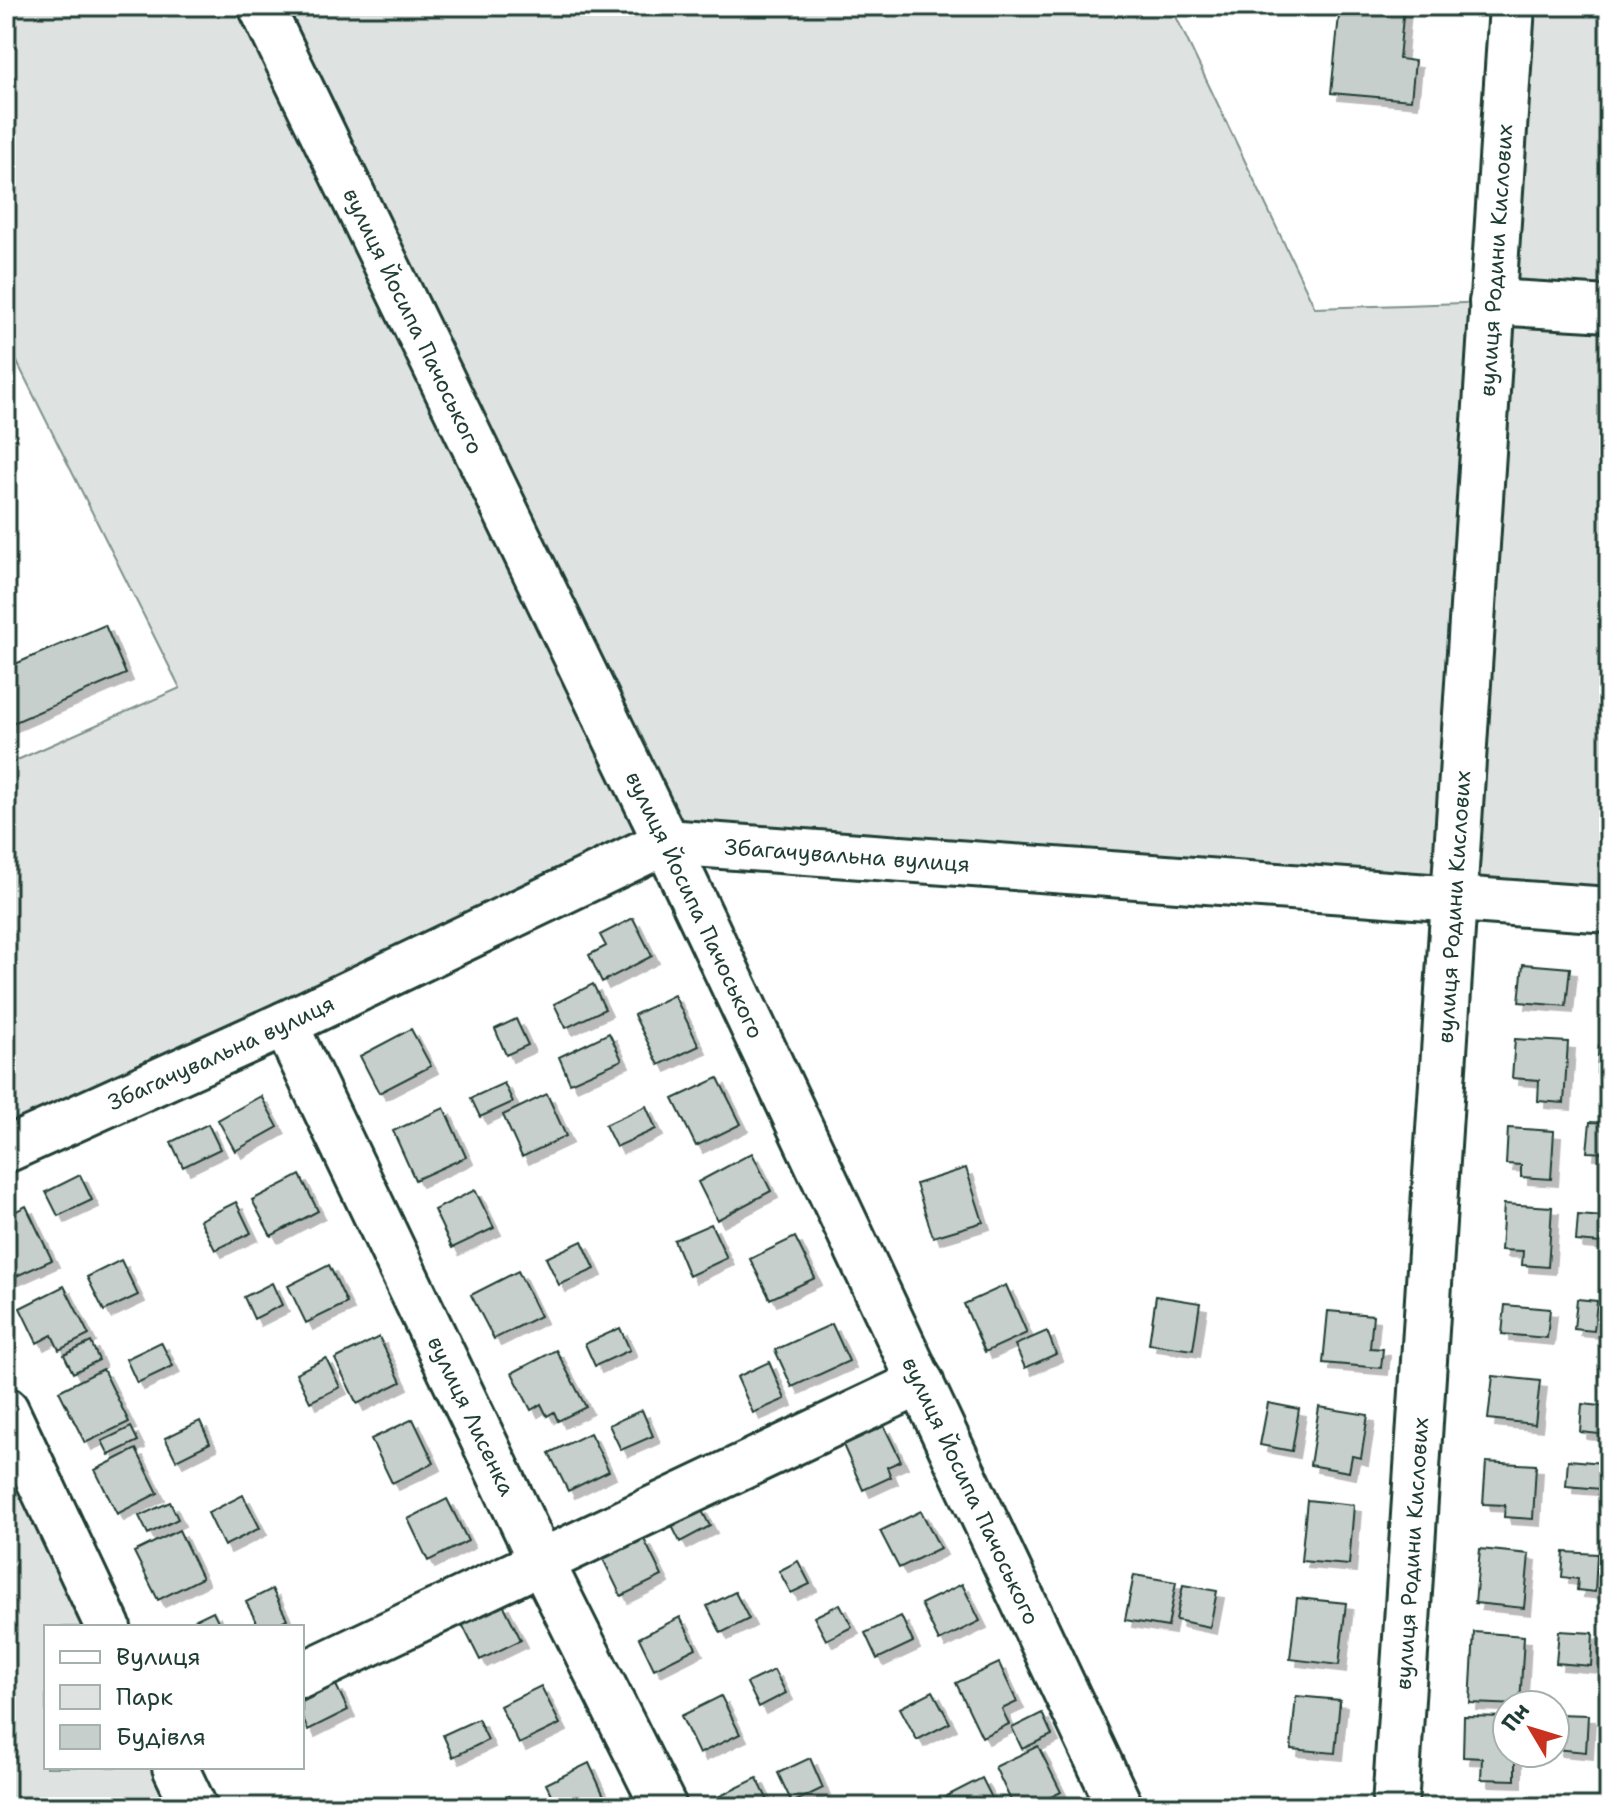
<svg xmlns="http://www.w3.org/2000/svg" width="1615" height="1813" viewBox="0 0 1615 1813" font-family="'Shantell Sans',sans-serif">
<style>
.green{fill:#dee3e2;stroke:#7e908b;stroke-width:2}
.building{fill:#c7cfcc;stroke:#1f3d34;stroke-width:2;filter:url(#shadow)}
.lines{fill:none;stroke-linecap:round;stroke-linejoin:round}
.minor-casing{stroke:#1f3d34;stroke-width:50}
.minor{stroke:#fff;stroke-width:44}
.labels{text-anchor:middle;stroke-width:8;stroke-linejoin:round;paint-order:stroke}
.street-label{font-size:22px;fill:#1f3d34;stroke:#fff}
</style>
<defs>
<filter id="shadow"><feDropShadow dx="7" dy="7" stdDeviation="0" flood-color="#0004"/></filter>
</defs>
<rect width="100%" height="100%" fill="#fff"/>
<filter id="ink" filterUnits="userSpaceOnUse"><feTurbulence type="fractalNoise" baseFrequency=".0125" numOctaves="2"/><feDisplacementMap in="SourceGraphic" scale="16" xChannelSelector="R" yChannelSelector="G"/><feConvolveMatrix kernelMatrix="1 2 1 2 8 2 1 2 1" color-interpolation-filters="sRGB"/></filter>
<g filter="url(#ink)">
<path class="green" d="M6,6h1165l144,302 178,-6 19,-296h97v904l-943,-68 -660,308v-385l174,-77 -174,-348z
M6,1410l102,217h-62v140h129l19,40h-188z"/>
<path class="building" d="M1340,6h64l-5,53 16,2 -4,39 -80,-7z
M105,625l21,49 -120,52v-58z
M633,918l19,38 -50,26 -13,-27 17,-9 -6,-11z
M1602,957l7,1v35l-10,-1z
M1523,964l47,4 -4,38 -47,-4z
M593,984l12,25 -39,19 -12,-24z
M674,995l25,51 -40,19 -25,-50z
M516,1019l12,26 -22,10 -11,-26z
M411,1029l20,37 -52,27 -19,-37z
M609,1033l13,27 -52,23 -11,-26z
M1515,1039l53,3 -4,61 -26,-2 1,-21 -27,-2z
M1599,1045l10,1v28l-12,-1z
M718,1078l23,46 -45,22 -23,-47z
M504,1083l9,19 -33,15 -9,-19z
M547,1094l19,42 -44,21 -19,-42z
M261,1096l17,31 -43,24 -17,-31z
M646,1106l10,23 -40,18 -11,-22z
M444,1108l22,49 -51,23 -22,-49z
M1590,1122l19,1v30l-22,-1z
M208,1124l12,25 -37,18 -12,-25z
M1508,1128l46,3 -3,48 -30,-2v-12l-15,-1z
M752,1153l19,38 -54,29 -19,-38z
M966,1168l17,54 -50,15 -17,-53z
M80,1175l12,25 -34,16 -12,-24z
M300,1175l18,36 -47,25 -19,-36z
M475,1190l19,38 -42,20 -18,-38z
M236,1202l15,31 -36,17 -15,-30z
M1504,1204l48,3 -4,60 -26,-2 1,-14 -22,-1z
M26,1206l26,54 -40,18 -6,-11v-51z
M1578,1215l26,2 -3,26 -25,-2z
M711,1224l16,34 -38,18 -15,-36z
M795,1237l20,41 -45,21 -20,-40z
M582,1241l13,28 -36,16 -13,-27z
M121,1260l17,35 -34,16 -17,-34z
M329,1265l18,38 -41,20 -18,-37z
M518,1271l22,45 -46,23 -23,-44z
M272,1283l10,22 -28,14 -10,-22z
M1006,1285l21,48 -42,19 -21,-48z
M64,1286l25,49 -30,15 -7,-15 -15,8 -17,-35z
M1156,1296l44,7 -7,47 -44,-6z
M1577,1299l20,2 -3,30 -20,-2z
M1505,1305l45,4 -3,29 -45,-4z
M1328,1311l45,4 -3,33 13,1 -2,19 -58,-5z
M832,1324l17,37 -57,26 -17,-37z
M620,1328l10,22 -35,16 -10,-22z
M1047,1331l9,23 -31,14 -10,-23z
M379,1337l22,45 -44,22 -22,-45z
M91,1342l8,18 -26,13 -9,-18z
M161,1342l12,24 -36,17 -11,-24z
M556,1350l30,57 -28,14 -4,-9 -7,4 -6,-12 -10,6 -19,-37z
M326,1358l14,29 -30,15 -14,-29z
M769,1362l16,37 -32,14 -16,-36z
M103,1369l26,53 -44,21 -26,-52z
M1493,1376l47,5 -5,43 -47,-5z
M1268,1403l31,6 -7,42 -32,-6z
M1582,1404l27,3v28l-29,-3z
M1319,1407l49,8 -7,43 -9,-2 -3,16 -39,-7z
M642,1410l11,26 -32,14 -12,-25z
M413,1419l21,44 -42,20 -21,-44z
M200,1421l10,22 -34,17 -11,-22z
M884,1426l17,35 -14,6 4,10 -28,13 -20,-45z
M131,1427l7,14 -29,14 -7,-14z
M590,1433l19,38 -41,20 -19,-38z
M136,1449l22,44 -41,21 -22,-44z
M1568,1460l35,3 -2,26 -35,-3z
M1486,1462l50,3 -3,54 -29,-2 1,-12 -22,-1z
M243,1495l17,33 -36,18 -16,-33z
M447,1499l21,42 -40,20 -20,-42z
M1307,1500l47,5 -5,60 -48,-4z
M170,1502l8,17 -30,15 -9,-18z
M700,1507l10,19 -30,16 -10,-20z
M921,1511l19,37 -41,20 -19,-37z
M179,1530l23,48 -44,22 -24,-48z
M644,1539l18,37 -41,20 -18,-37z
M1480,1549l49,5 -5,54 -49,-5z
M1564,1552l33,2 -2,38 -18,-2 1,-11 -16,-2z
M798,1561l12,23 -19,9 -12,-22z
M1134,1575l42,7 -8,45 -43,-7z
M962,1584l18,37 -41,20 -18,-37z
M1183,1585l34,6 -7,36 -34,-7z
M272,1589l15,30 -16,8h-12l-13,-25z
M735,1592l14,27 -28,14 -14,-27z
M1297,1598l49,5 -7,62 -49,-6z
M502,1602l19,38 -41,20 -19,-38z
M840,1604l12,23 -26,13 -12,-23z
M213,1611l8,16h-41z
M901,1616l12,26 -36,17 -12,-26z
M680,1617l16,31 -42,21 -15,-31z
M1559,1631l34,2 -2,33 -35,-3z
M1474,1632l50,4 -4,69 -50,-2z
M999,1663l18,39 -15,7 7,15 -27,13 -26,-54z
M774,1670l12,23 -27,14 -12,-24z
M336,1685l12,25 -40,20 -6,-13v-15z
M541,1686l19,38 -41,20 -19,-38z
M933,1691l17,32 -33,17 -17,-32z
M721,1696l19,38 -41,20 -18,-38z
M1296,1696l44,4 -5,53 -44,-4z
M1042,1713l10,22 -30,14 -10,-21z
M1556,1714l32,1 -2,37 -31,-3z
M1464,1716l43,1v36h8v27l-34,-1 1,-21 -19,-1z
M478,1719l10,21 -35,17 -10,-22z
M1038,1746l23,46 -30,15h-17l-19,-40z
M810,1758l13,30 -31,15 -14,-30z
M589,1763l20,44h-52l-11,-23z
M757,1778l14,29h-51l-4,-9z
M982,1778l13,26 -7,3h-38l-5,-10z
M509,1796l6,11h-28z
M305,1797l5,10h-26z"/>
<g class="lines">
<defs>
<g id="minor">
<path id="s1" d="M261,6l405,836 454,965"/>
<path d="M1492,302l117,7"/>
<path id="s2" d="M285,1024l255,535 124,248"/>
<path id="s3" d="M6,1150l279,-126 381,-182 943,68"/>
<path d="M6,1410l102,217"/>
<path d="M302,1675l619,-293"/>
<path d="M175,1767l19,40"/>
<path id="s4" d="M1395,1807l117,-1801"/>
</g>
</defs>
<use href="#minor" class="minor-casing"/>
<use href="#minor" class="minor"/>
</g>
</g>
<g class="labels">
<g class="street-label">
<text dy="8" stroke="none"><textPath href="#s4" startOffset="1550">вулиця Родини Кислових</textPath></text>
<text dy="8" stroke="none"><textPath href="#s1" startOffset="350">вулиця Йосипа Пачоського</textPath></text>
<text dy="8" stroke="none"><textPath href="#s3" startOffset="910">Збагачувальна вулиця</textPath></text>
<text dy="8" stroke="none"><textPath href="#s1" startOffset="998">вулиця Йосипа Пачоського</textPath></text>
<text dy="8" stroke="none"><textPath href="#s4" startOffset="902">вулиця Родини Кислових</textPath></text>
<text dy="8" stroke="none"><textPath href="#s3" startOffset="236">Збагачувальна вулиця</textPath></text>
<text dy="8" stroke="none"><textPath href="#s2" startOffset="434">вулиця Лисенка</textPath></text>
<text dy="8" stroke="none"><textPath href="#s1" startOffset="1646">вулиця Йосипа Пачоського</textPath></text>
<text dy="8" stroke="none"><textPath href="#s4" startOffset="254">вулиця Родини Кислових</textPath></text>
</g>
</g>
<rect width="1615" height="1813" fill="none" stroke="#fff" stroke-width="32"/>
<rect x="16" y="16" width="1583" height="1781" fill="none" stroke="#1f3d34" stroke-width="3" filter="url(#ink)"/>
<rect x="44" y="1625" width="260" height="144" fill="#ffffff" stroke="#a5b1ae" stroke-width="2"/>
<rect x="60" y="1651" width="40" height="12" fill="#ffffff" stroke="#a5b1ae" stroke-width="2"/>
<text x="116" y="1665" font-size="24" fill="#1f3d34">Вулиця</text>
<rect x="60" y="1685" width="40" height="24" fill="#dee3e2" stroke="#a5b1ae" stroke-width="2"/>
<text x="116" y="1705" font-size="24" fill="#1f3d34">Парк</text>
<rect x="60" y="1725" width="40" height="24" fill="#c7cfcc" stroke="#a5b1ae" stroke-width="2"/>
<text x="116" y="1745" font-size="24" fill="#1f3d34">Будівля</text>
<g transform="translate(1531 1729) rotate(308)"><circle r="38" fill="#ffffff" stroke="#a5b1ae" stroke-width="2"/>
<path d="M0-6L14 30L0 20L-14 30Z" fill="#c8321e"/>
<text y="-12" font-size="22" font-weight="bold" text-anchor="middle" fill="#1f3d34">Пн</text>
</g>
</svg>
